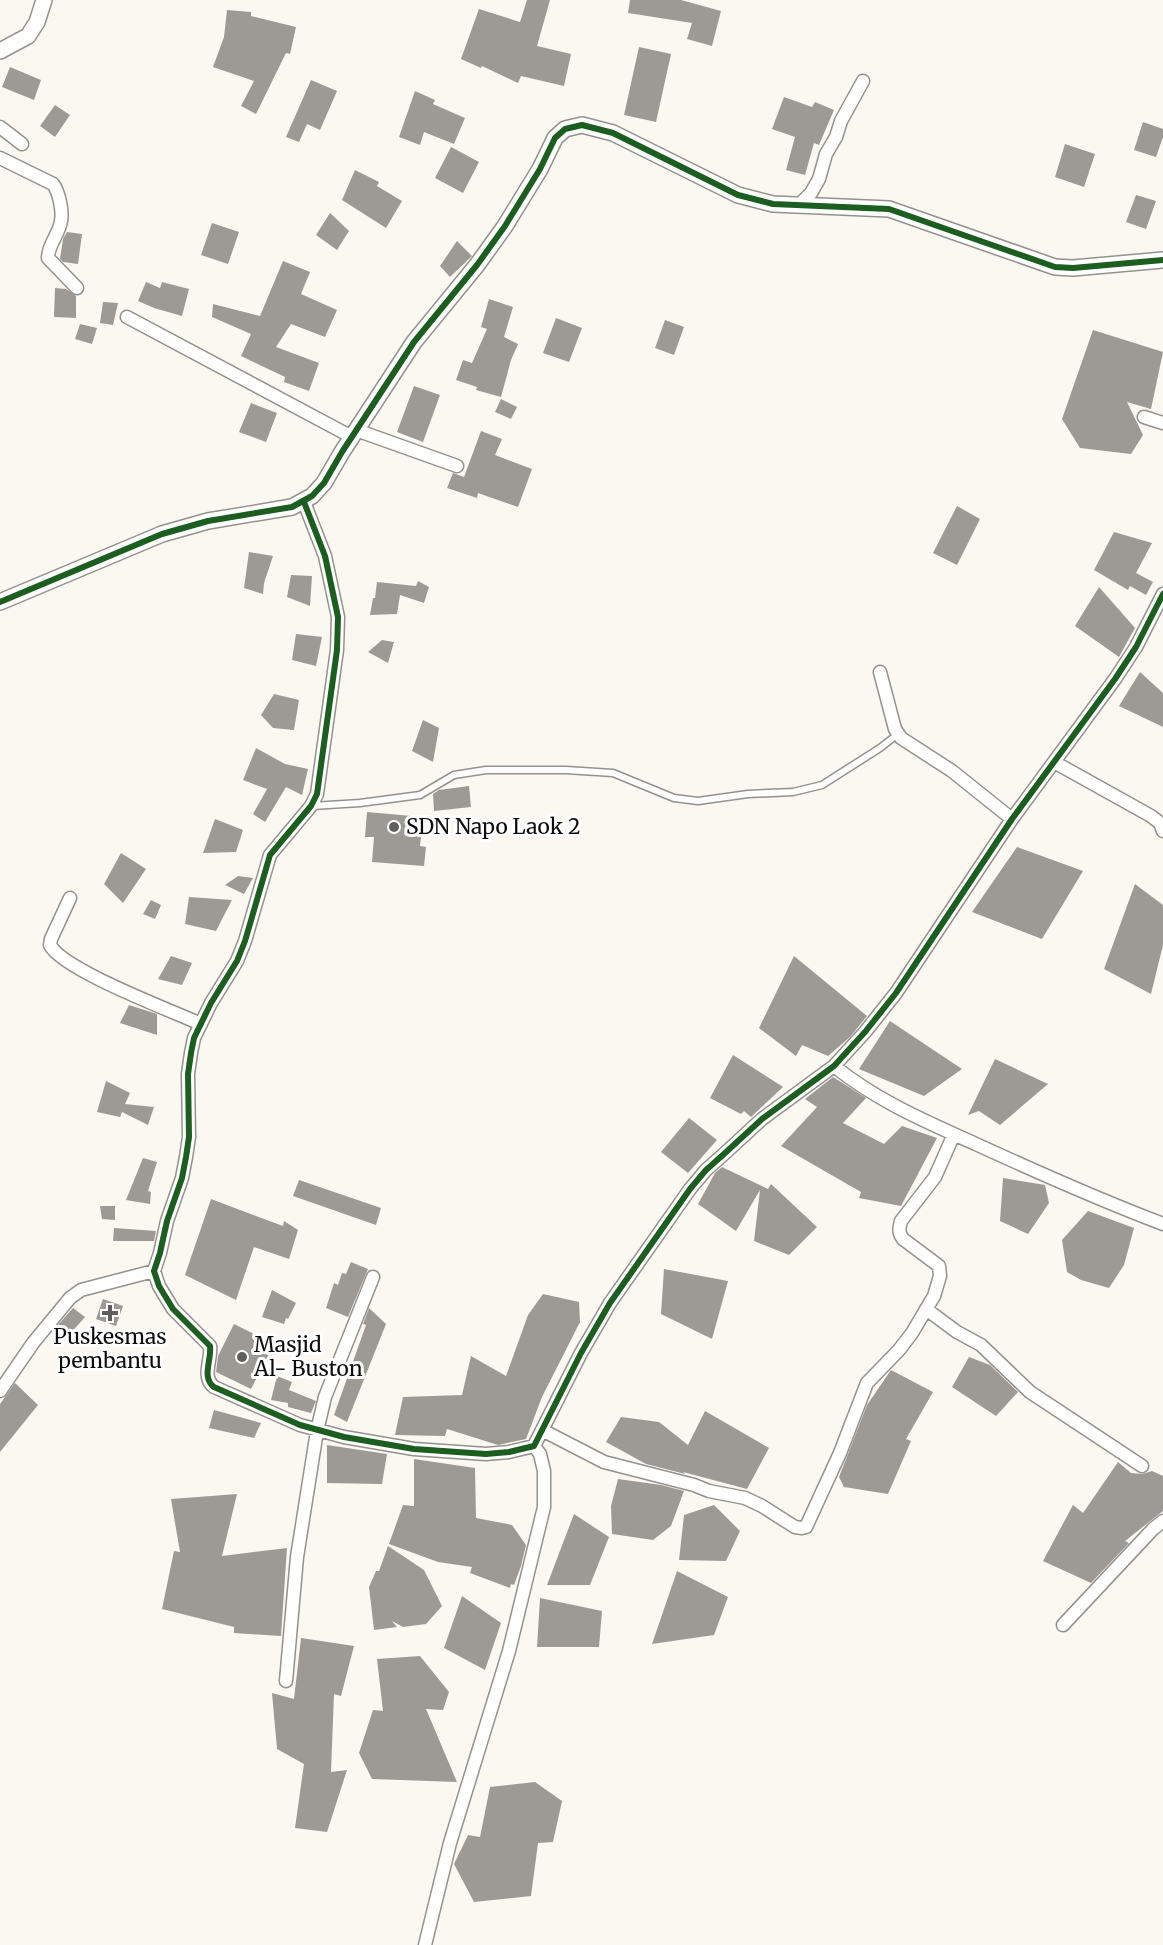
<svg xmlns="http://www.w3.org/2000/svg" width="1163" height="1945" viewBox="0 0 1163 1945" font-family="Merriweather,serif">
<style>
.building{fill:#9d9a96}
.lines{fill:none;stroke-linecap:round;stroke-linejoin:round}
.service-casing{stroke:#93928f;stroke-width:9}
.minor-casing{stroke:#93928f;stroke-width:15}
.tertiary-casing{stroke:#93928f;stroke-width:18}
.service{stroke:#fefefd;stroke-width:6}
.minor{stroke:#fefefd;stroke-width:12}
.tertiary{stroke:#fefefd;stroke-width:15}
.cycleway-casing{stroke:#fff;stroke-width:10}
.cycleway{stroke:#1b5e20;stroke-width:6}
.poi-dot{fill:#5f5f5c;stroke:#fff;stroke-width:2}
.labels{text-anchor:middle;stroke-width:6;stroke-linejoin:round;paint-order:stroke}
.poi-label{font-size:21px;fill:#0c0c0c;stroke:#fff;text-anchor:start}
</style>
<rect width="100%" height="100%" fill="#faf8f0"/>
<path class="building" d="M527,0h23l-13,46 34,8 -7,32 -43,-10 -3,7 -36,-17 -1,2 -20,-9 18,-50 41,13z
M630,0h51l40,11 -9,35 -25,-7 5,-16 -64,-10z
M227,10l24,2v4l45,11 -6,27 -4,-1 -30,61 -15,-8 13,-25 -41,-14 11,-30z
M639,47l32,7 -15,68 -32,-7z
M10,67l31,13 -7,20 -32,-13z
M311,80l26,11 -17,39 -13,-6 -8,18 -13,-5z
M415,91l20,9 -2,4 32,14 -11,26 -30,-12 -4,13 -21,-8z
M784,97l28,10 3,-5 19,8 -15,35 -5,-2 -9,32 -19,-5 9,-33 -23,-8z
M55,105l15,10 -15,22 -15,-11z
M1143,122l20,7v8l-7,20 -22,-7z
M1065,144l30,10 -11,33 -29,-10z
M451,147l28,15 -16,31 -28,-15z
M355,170l24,12 -2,4 25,15 -16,27 -44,-28z
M1136,195l20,6 -10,28 -20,-7z
M330,213l19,18 -12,19 -21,-15z
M212,223l27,9 -11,32 -27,-9z
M67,232l15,2 -4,30 -15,-2 -3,-3 3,-20z
M457,241l15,15 -22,21 -10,-11z
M283,261l27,11 -9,22 36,16 -12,27 -34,-13 -15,23 43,16 -10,28 -25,-9 1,-5 -44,-21 10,-22 -39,-17 1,-13 47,12z
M146,282l14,6 2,-6 27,7 -7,27 -28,-8 -16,-7z
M55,288l11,1 10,7v22l-22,-1z
M489,299l24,8 -9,30 14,7 -7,16 -10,37 -25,-7 1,-3 -21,-7 7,-20 9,3 15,-34 -6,-2z
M103,302l15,1 -5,22 -13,-2z
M556,318l26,10 -13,34 -26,-9z
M665,320l19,7 -10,28 -19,-7z
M80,324l17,4 -5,16 -17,-5z
M1093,330l70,22 -12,57 -24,-7 16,33 -12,19 -51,-6 -18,-29z
M414,386l26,9 -17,47 -26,-10z
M501,399l16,8 -6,12 -16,-7z
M251,403l26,10 -11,29 -27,-10z
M481,431l21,8 -7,16 37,14 -14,38 -40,-14 -1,5 -30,-10 6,-15 11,4z
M957,506l23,13 -23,46 -24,-12z
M1114,532l38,11 -16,30 17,9 -7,13 -16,-9 -2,4 -34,-20z
M249,552l24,4 -9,27 -1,11 -19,-6z
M291,575l21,1 -2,30 -23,-9z
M418,581l11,6 -5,16 -24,-8 -3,19 -27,1 3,-17h2l2,-16 39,4z
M1099,587l36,41 -16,29 -44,-31z
M296,634l26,3 -6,29 -24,-6z
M382,640l12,2 -6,21 -20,-11z
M1140,672l23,21v34l-44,-21z
M274,694l25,6 -5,30 -21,-2 -12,-13z
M423,720l16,8 -6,34 -21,-11z
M256,748l29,16 23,5 -6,26 -16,-8 -21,35 -12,-8 14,-25 -24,-9z
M469,786l2,21 -37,4 -1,-17 6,-4z
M367,812l56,5 -3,29 6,1 -2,19 -52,-4 2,-25h-9z
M215,819l28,11 -7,22 -33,1z
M1017,847l66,24 -41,68 -70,-27z
M121,853l25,16 -23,34 -19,-19z
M238,876l15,2 -9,16 -19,-9z
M1135,884l28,21v40l-12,49 -47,-25z
M189,897l43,3 -16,31 -31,-7z
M151,900l10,5 -6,14 -12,-5z
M171,956l21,7 -10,22 -24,-6z
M794,956l73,60 -17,21 -22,19 -26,-11 -6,11 -37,-28z
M129,1005l28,9v21l-37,-12z
M890,1021l72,48 -38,27 -65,-27z
M733,1055l50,32 -32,30 -7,-6 -3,3 -31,-16z
M995,1059l53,25 -48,41 -21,-14 -11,4z
M833,1077l33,21 -23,25 41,21 18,-18 35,12 -36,68 -42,-8 2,-6 -80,-46 36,-39 -12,-8z
M106,1081l24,12 -5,11 29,3 -6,18 -26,-13 -2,5 -23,-5z
M689,1118l28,22 -29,33 -27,-21z
M143,1158l14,4 -9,29 3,1 -1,12 -24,-4z
M722,1167l46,22 3,-5 46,43 -28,28 -35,-14 6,-51 -24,41 -38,-27 17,-31z
M1003,1178l42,7 4,18 -21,31 -28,-13z
M299,1180l82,28 -5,17 -83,-29z
M211,1199l72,27 1,-5 14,9 -9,29 -35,-12 -18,53 -51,-25z
M100,1206h15v14l-13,-1z
M1088,1211l46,17 -10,37 -15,23 -28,-8 -14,-8 -5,-32z
M114,1228l42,3 -2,10h-41z
M351,1262l17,7 -20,48 -22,-9 8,-25 4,2 4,-12 4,1z
M664,1269l64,12 -16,58 -51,-25z
M272,1290l24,13 -8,16 -2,-1 -2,6 -22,-7z
M543,1294l36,8 1,20 -38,75 -16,42 -28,6 -51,-16 -2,7 -50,-1 8,-38 59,-2 9,-39 35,20 22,-61z
M103,1299l20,7 -7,20 -20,-7z
M73,1308l12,9 -16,18 -11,-10z
M369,1308l17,16 -39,98 -13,-7 32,-90 -3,-1z
M234,1324l38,19v5l-21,41 -35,-17 2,-16z
M969,1357l21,8 28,27 -22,24 -44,-29z
M891,1370l42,22 -27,47 5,2 -23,53 -44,-7 -5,-10 28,-72z
M277,1376l15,6 -3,8 27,11 -5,12 -23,-6v-4l-17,-3z
M15,1383l23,22 -38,47v-48z
M214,1410l47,13 -7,15 -45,-10z
M705,1411l64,37 -22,41 -64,-17 2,2 -39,-10 -40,-22 15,-25 38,5 29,23z
M327,1445l60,9 -5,30 -55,-1z
M414,1459l61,9 1,50 36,7 14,20 -5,21 -7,19 -3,-1 -1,4 -40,-15 2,-6 -34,-5 -49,-18 14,-39 11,1z
M1118,1462l13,11 11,1 10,-3 11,5v35l-38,30 4,2 -38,40 -48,-22 30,-56 10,8z
M618,1479l43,6 23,6 -13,35 -18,14 -41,-6 -1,-28z
M237,1494l-15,62 65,-8 -6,88 -47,-3v-6l-72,-18 12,-58 6,1 -9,-53z
M714,1505l26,26 -14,30 -47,-1 5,-45z
M574,1514l35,23 -19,48h-43z
M388,1546l36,24 18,36 -16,18 -23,3 -11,-6 5,6 -23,3 -5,-43 7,-16h3z
M677,1571l51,26 -14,38 -62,9z
M462,1596l39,27 -16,47 -41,-22z
M540,1598l62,13 -3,36h-62z
M301,1638l53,8 -13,50 -7,-2 -3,78 16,-2 -20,62 -32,-4 9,-64 -27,-15 -5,-56 22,6z
M420,1656l29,36 -6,18 -17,-1 31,73 -85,-3 -13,-26 14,-43 10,1 -6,-52z
M535,1782l27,19 -9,41 -15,1 -7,53 -57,6 -20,-38 14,-29 12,2 10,-50z"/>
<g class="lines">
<defs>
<path id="service" d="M312,806l48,-3 60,-8 34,-20 32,-5h80l47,3 61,25 24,3 50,-7 45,-2 29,-7 58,-37 18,-14"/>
<path id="minor" d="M0,127l22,17
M0,158l53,26c6,8 10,27 8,37 -2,14 -13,23 -13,37l29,30
M799,205l12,-12 8,-14 7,-25 10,-17 5,-16 22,-40
M127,317l225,120
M1144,417l19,6
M356,430l101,36
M304,502l21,54 13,61 -1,33 -20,144 -6,12 -41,49 -25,86 -8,20 -26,42 -17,35 -3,15 -3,21 1,63 -3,20 -4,21 -15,43 -7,32 -6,18 5,15 14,23 37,37c2,14 -9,31 4,41l86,38 44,12 70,12 72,5 23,-2 25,-6 47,-93 29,-50 80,-114 16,-19 18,-16 38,-35 72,-53 31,-34 31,-39 116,-174 103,-140 21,-32 27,-53
M880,672l15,57 6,9 51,33 60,48
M1054,762l97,54 9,7 3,8
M70,898l-19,41 -1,6c13,25 120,65 151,79
M834,1066c43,35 93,56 144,79 61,28 122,55 185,79
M926,1309l31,23 24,13 49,47 112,74
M0,1391l33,-48 37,-45 11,-8 73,-19
M542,1430l62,32 90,23 15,6 36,7 17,8 33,21 7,1 4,-1 34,-74 27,-70 32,-33 13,-17 22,-37 6,-20 -1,-10 -36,-27c-5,-7 -4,-10 -2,-18l34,-44 19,-43
M1063,1625l90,-96 10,-8
M286,1681l11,-124 20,-126 8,-34 48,-120
M425,1945l25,-102 59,-192 35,-144v-36l-4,-17 -6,-8"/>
<path id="tertiary" d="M0,51l28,-15 9,-14 7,-22
M0,602l162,-68 46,-13 84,-14 20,-11 12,-13 18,-31 72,-110 63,-77 28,-39 35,-57 15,-31 10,-9 17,-4 31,8 125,62 35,9 116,5 166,58 18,1 90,-8"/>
</defs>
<use href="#service" class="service-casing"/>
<use href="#minor" class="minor-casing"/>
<use href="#tertiary" class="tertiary-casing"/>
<use href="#service" class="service"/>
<use href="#minor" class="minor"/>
<use href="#tertiary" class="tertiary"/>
<defs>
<path id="cycleway" d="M304,502l21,54 13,61 -1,33 -20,144 -6,12 -41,49 -25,86 -8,20 -26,42 -17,35 -3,15 -3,21 1,63 -3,20 -4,21 -15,43 -7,32 -6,18 5,15 14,23 37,37c2,14 -9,31 4,41l86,38 44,12 70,12 72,5 23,-2 25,-6 47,-93 29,-50 80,-114 16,-19 18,-16 38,-35 72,-53 31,-34 31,-39 116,-174 103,-140 21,-32 27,-53
M0,602l162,-68 46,-13 84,-14 20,-11 12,-13 18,-31 72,-110 63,-77 28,-39 35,-57 15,-31 10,-9 17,-4 31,8 125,62 35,9 116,5 166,58 18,1 90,-8"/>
</defs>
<use href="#cycleway" class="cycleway-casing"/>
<use href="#cycleway" class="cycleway"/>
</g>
<g class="poi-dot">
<circle cx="394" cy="827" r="6"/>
<path d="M107 1304h6v6h6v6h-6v6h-6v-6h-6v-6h6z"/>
<circle cx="242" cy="1357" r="6"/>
</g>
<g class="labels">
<g class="poi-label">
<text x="406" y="834">SDN Napo Laok 2</text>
<text x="110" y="1344" text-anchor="middle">Puskesmas<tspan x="110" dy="24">pembantu</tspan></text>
<text x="254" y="1352">Masjid<tspan x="254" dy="24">Al- Buston</tspan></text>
</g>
</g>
</svg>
